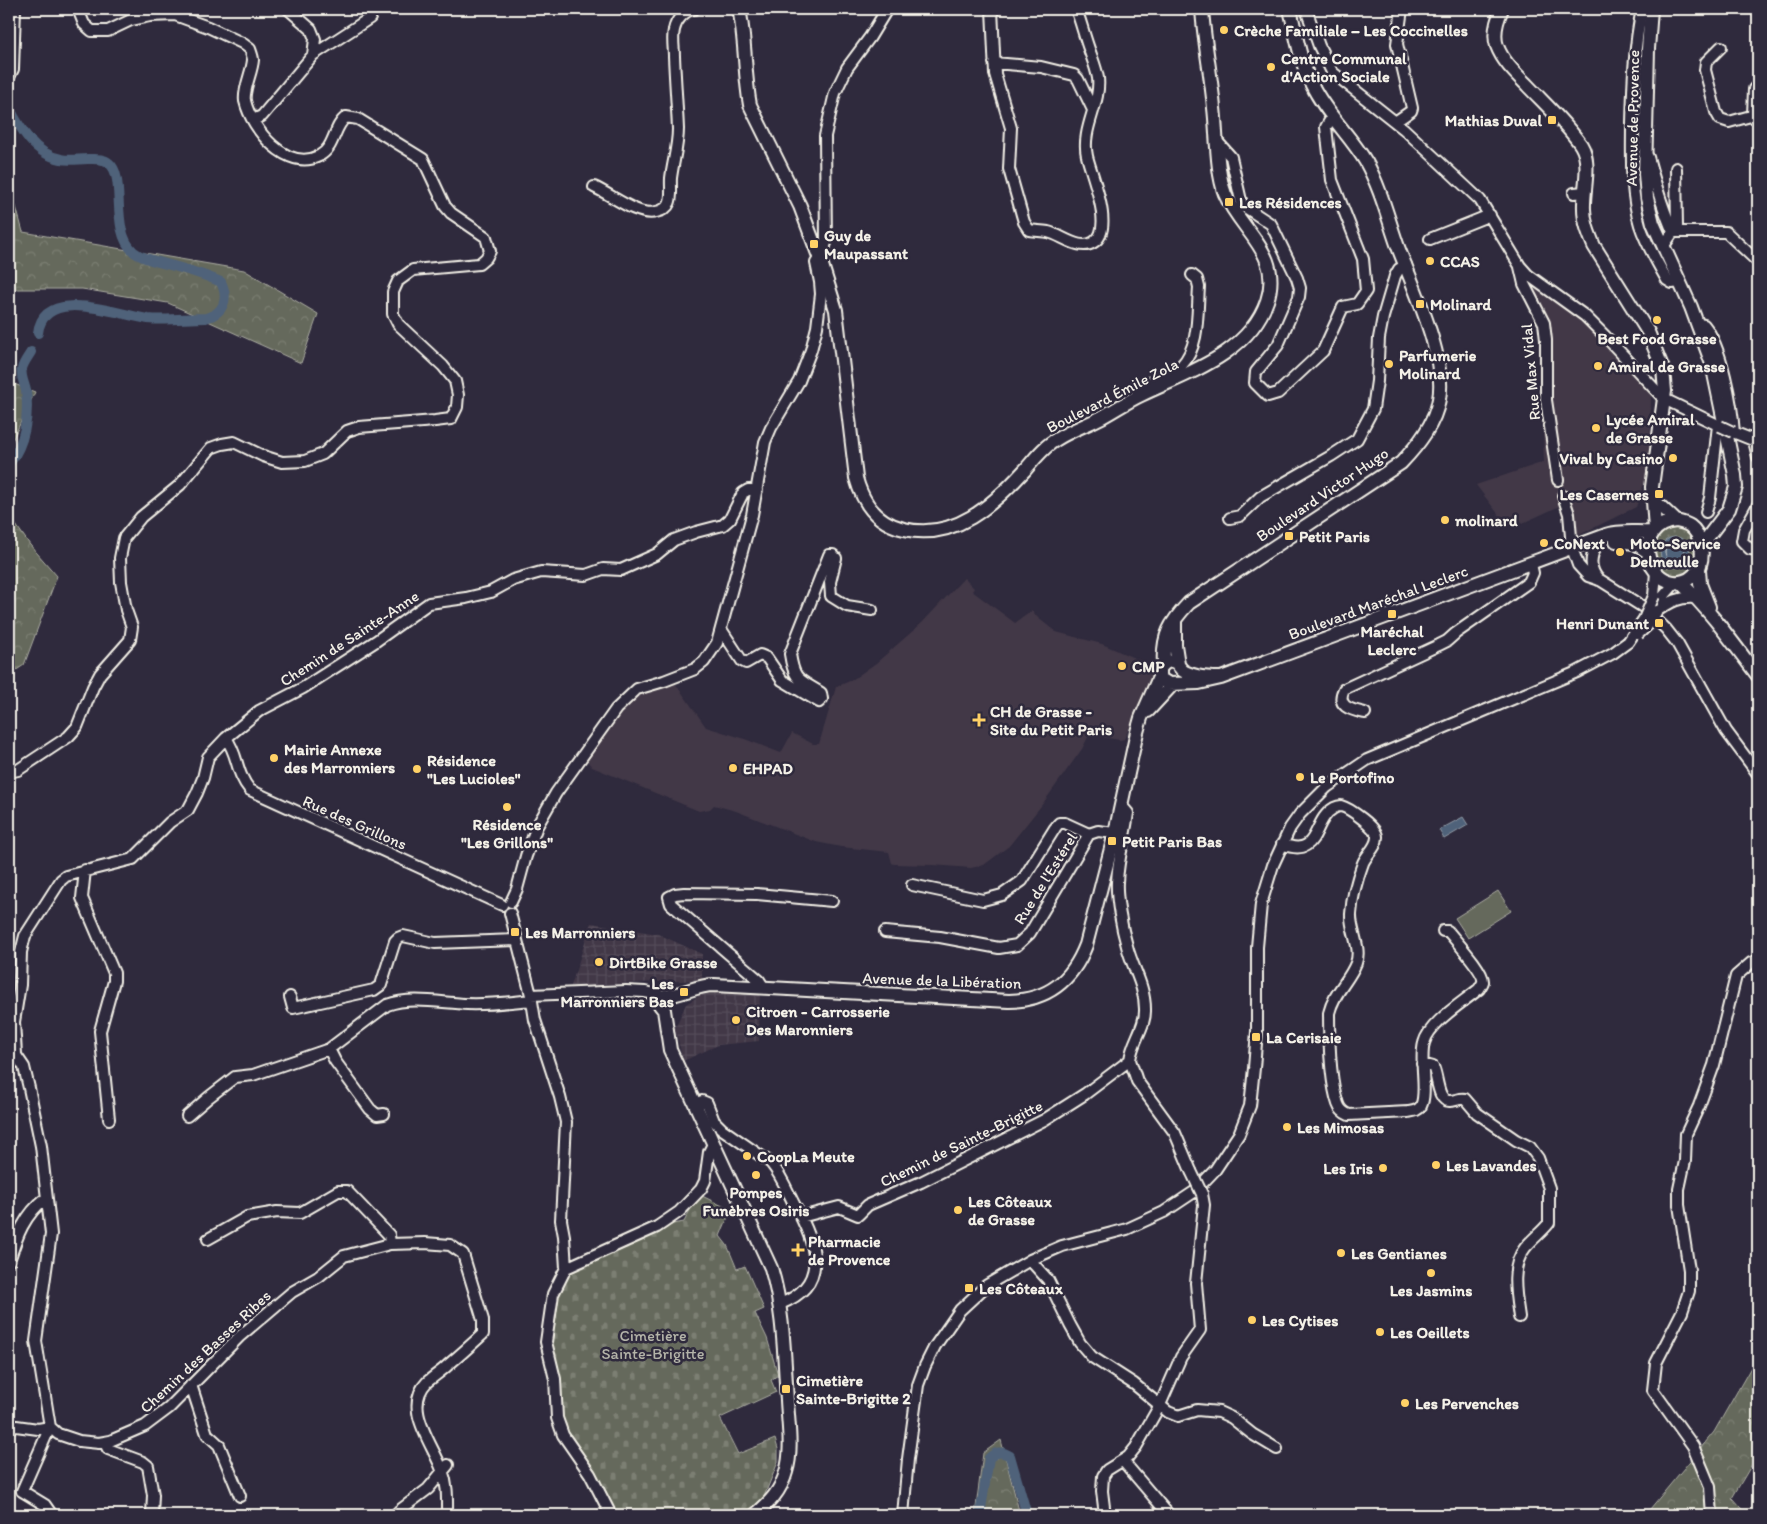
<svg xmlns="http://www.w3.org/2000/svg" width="1767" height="1524" viewBox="0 0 1767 1524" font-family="Itim,sans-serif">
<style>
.built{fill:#423847}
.industrial{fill:url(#industrial-grid)}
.grass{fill:url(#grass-dots);stroke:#acada2}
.forest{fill:url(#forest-crowns);stroke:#acada2}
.cemetery{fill:url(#cemetery-stones);stroke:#acada2}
.garden{fill:#65695c;stroke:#acada2}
.water{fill:#4f627a;stroke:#919ba6}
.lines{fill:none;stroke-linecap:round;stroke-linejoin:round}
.shore{stroke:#b2b8bc;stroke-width:1}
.canal{stroke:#4f627a;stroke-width:10}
.minor-casing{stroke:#f4f1e8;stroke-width:14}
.major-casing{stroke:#f4f1e8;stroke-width:16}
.minor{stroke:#2f2a3d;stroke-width:10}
.major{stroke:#2f2a3d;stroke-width:12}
.minor-bridge-casing{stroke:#f4f1e8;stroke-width:14;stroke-linecap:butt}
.minor-bridge{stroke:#2f2a3d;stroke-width:10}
.poi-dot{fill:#ffd166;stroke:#2f2a3d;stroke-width:2}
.labels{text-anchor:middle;stroke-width:5;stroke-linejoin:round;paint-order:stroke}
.poi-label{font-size:16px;font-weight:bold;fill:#f4f1e8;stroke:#2f2a3d;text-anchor:start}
.street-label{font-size:16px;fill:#f4f1e8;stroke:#2f2a3d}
.park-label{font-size:16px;fill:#b4b4a9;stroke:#2f2a3d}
</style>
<defs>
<pattern id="industrial-grid" width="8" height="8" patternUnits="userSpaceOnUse" patternTransform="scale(1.25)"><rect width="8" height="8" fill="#423847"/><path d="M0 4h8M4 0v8" fill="none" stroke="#554c59"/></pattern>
<pattern id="grass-dots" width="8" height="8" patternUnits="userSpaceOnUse" patternTransform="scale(1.25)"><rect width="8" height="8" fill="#65695c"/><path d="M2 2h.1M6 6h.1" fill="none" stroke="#7c7f73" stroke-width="1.8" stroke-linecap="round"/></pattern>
<pattern id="forest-crowns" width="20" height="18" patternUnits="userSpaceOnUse" patternTransform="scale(1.25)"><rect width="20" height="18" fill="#65695c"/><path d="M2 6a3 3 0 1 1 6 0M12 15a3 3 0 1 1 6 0" fill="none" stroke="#7c7f73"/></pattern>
<pattern id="cemetery-stones" width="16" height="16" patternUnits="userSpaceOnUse" patternTransform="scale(1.25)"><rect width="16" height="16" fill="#65695c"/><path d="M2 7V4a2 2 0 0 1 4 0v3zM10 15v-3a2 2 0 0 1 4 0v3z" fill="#7c7f73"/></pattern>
</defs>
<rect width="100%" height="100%" fill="#2f2a3d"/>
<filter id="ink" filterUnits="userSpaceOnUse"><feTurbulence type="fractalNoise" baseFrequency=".02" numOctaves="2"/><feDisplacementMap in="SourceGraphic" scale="10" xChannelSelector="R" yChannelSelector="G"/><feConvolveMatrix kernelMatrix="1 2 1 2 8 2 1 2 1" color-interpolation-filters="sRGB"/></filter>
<g filter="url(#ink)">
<path class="built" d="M1532,288l14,6 42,32 63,68 -1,71 -14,42 -67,33 -7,-35 -39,18 -6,-7 -11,8 -30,-39 68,-23 -5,-140z
M964,578l10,10 -2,3 43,32 17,-12 6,7 18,14 46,12 46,20 -2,6 7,6 -29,63 -4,1 -31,-5 -7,14 -41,57 -32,40 -25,19 -13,3 -39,-3 -38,-1 -2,-1 -3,-11 -48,-5 -25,-5 -80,-31 -22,-6 -4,4 -11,2 -107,-44 -5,-6 32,-49 19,-20 35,-12 33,47 36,11 39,15 11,-20 21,11h6l17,-57 16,-7 24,-17 46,-40z"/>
<path class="industrial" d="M591,923l67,11 44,20v26l-131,6z
M707,991l53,2 -1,48 -41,4 -35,16 -8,-33 11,-24z"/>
<path class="grass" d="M1672,527c14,1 23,12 23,27 0,6 -3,13 -8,17 -24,17 -50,-32 -15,-44z"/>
<path class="forest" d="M9,181l14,51 221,38 74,44 -17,49 -133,-60 -86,-14h-73z
M9,382l26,10 -26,55z
M9,515l21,30 27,31 -33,89 -15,10z
M1758,1355v99l-26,44 15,17h-102l69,-83z
M1001,1440l19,75h-45l8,-62z"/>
<path class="cemetery" d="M698,1194l33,16 -11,26 7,9 10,24 8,-3 19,43 -9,4 12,25 11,37 -7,5 5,12 -56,26 18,36 37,-15 3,10v13l-15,37 -16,16h-132l-48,-80 -4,-12 -14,-81 4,-37 7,-20 13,-14 100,-47 11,-2z"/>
<path class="garden" d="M1498,891l13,20 -43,27 -13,-20z"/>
<path class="water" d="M1660 552a15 15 0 1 1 30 0a15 15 0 1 1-30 0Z
M1463,817l5,8 -24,14 -5,-9z"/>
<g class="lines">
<path class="shore" d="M1665 552a10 10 0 1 1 20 0a10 10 0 1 1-20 0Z"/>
<path class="canal" d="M9,107c11,21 25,47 52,52 8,2 18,0 27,0 7,0 16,-1 21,4 18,14 0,68 25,89 9,7 21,9 32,12 19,5 37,10 55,18 8,17 3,31 -15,36 -19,0 -40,3 -58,1 -29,-4 -105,-34 -110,14
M9,464c16,-20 20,-48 17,-73 -1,-7 -6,-15 -4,-22 1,-6 6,-12 9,-17
M980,1515l9,-57c7,-6 12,-8 21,-2l17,59"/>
<defs>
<path id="minor" d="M992,9l3,65 16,54 -2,41 15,53 5,8c6,1 13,1 19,2 14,3 32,20 46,10 21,-13 -3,-68 -7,-86 -6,-27 14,-52 11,-78 -2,-11 -6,-20 -9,-29 -5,-14 -8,-27 -13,-40
M1306,9l13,37 13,26 72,57 76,71 40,66 8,9 57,41 20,20 59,63 56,27
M1642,9c-8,37 -9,75 -10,114 0,33 -2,69 8,102 6,19 17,37 27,55l5,3 7,-1
M1721,47l-15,15 -1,8 11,42 4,7 9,3 29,-8
M313,55l57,-37 3,-9
M994,63l47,4 33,8 4,4 15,31
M9,77l4,-8 2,-60
M1755,118l-2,-3 1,-26 4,-4
M253,120l9,-4 51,-61 2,-16 -4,-10 -23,-20
M1395,122l16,-11 1,-3 -15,-64 5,-35
M1216,140l15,17 11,48 29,19 26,54 3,10 -1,9 -21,48 -22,27 -1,11 13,13 10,-3 45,-42 20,-44 14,-3 9,-13 -3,-32 -31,-79 -6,-53 6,-10
M1648,157c7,26 14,50 25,75
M594,187c18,8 44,30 62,25 20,-4 14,-20 15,-34 2,-16 7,-32 7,-49 -1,-24 -3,-48 -4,-73 0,-8 -2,-18 0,-26 2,-10 10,-19 20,-21
M1574,193l11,-1
M1673,232h53l32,30
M1430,239l60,-24
M1663,247l14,-21 -1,-58
M1520,267l4,17 20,39 2,17v60l12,80
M1698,324l6,1c18,22 28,79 30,108
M1140,396l-3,-5 2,-3c12,-7 32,-13 42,-22 19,-19 16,-54 18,-79l-2,-8 -5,-4
M1733,432l25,10
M1754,441l4,16
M1563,496l6,18 3,34 6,17 10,11 12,4 43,27 23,22 11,14 49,88 32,43
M1758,505l-14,25 -2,11 8,8 8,1
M1706,512l4,-14 8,-73
M1230,518l10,-2 20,-19 71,-41 26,-17 16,-30 4,-28 2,-43 4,-21 12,-41 4,-7 7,-4
M1596,546c-6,12 -7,23 3,34
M1654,596l2,-24
M1657,611c13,-9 23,-15 39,-13
M1657,611l5,-13 14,-16
M721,629l21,32 4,2 14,-8 7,3 15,22 37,22 3,-3 -1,-6c-22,-14 -27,-12 -31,-39l39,-99h4l3,3 -6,24 1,14 16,10 25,4
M1365,713c-13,-3 -30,-6 -21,-24l95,-44 8,-4 9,-8 73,-51 4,-9 -2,-9
M226,738c13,18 9,34 24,52l252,115
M9,772l9,-2 50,-33 9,-10 16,-40 7,-13 30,-34 2,-13 -6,-17 -5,-28 -1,-24 4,-20 17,-21 39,-32 31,-37 11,-4 12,-2 29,14 19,6 23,-1 18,-7 24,-23 12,-4 76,-6 16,-2 6,-12 1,-12 -3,-14 -12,-15 -45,-42 -5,-10v-22l5,-11 15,-11 66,-6 7,-6 4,-7 -4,-14 -35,-24 -6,-7 -22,-47 -65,-40 -12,-2c-13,10 -11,31 -27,39 -32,16 -67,-26 -74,-55 -2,-12 7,-28 8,-41 0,-3 -2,-8 -3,-11l-8,-6 -34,-16 -33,-12 -25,1 -19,4 -23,11h-16l-8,-7 -6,-15
M1282,844c39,15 29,-23 52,-36 2,-1 4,-2 7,-2 8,2 37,22 36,31 0,10 -10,17 -14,26 -6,16 -11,34 -12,51 -1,16 11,34 5,49 -7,18 -22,29 -27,50 0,25 1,68 9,91 2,6 6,9 11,11l59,-3c5,-1 10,-1 13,-6 7,-14 -2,-45 3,-63 5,-20 38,-40 55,-54 0,0 4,-6 4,-7 2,-10 -28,-42 -35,-51h-5
M85,870l-3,28 32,75v8l-14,50 9,88
M912,885l71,15 19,-5 20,-14 33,-53 4,-5h6l24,11
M511,902l6,-13 9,-33 11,-30 19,-33 60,-84 21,-20 27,-8 31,-12 9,-7 13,-19 35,-128 13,-73 6,-14 28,-47 12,-31 6,-23 4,-33 -1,-12 -4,-19 7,-11 3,-9 -1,-107 10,-43 12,-25 23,-31 17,-28
M510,913l21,82 4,25 25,77 6,25 -5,98 3,16 2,32
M885,932l55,5 59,11 18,-3 13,-12 59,-99 9,-3 17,2
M764,988l-5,-8 -88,-76 -2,-7 6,-3 9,-1 73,1 75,7
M531,995l95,-4 19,1 20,4
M290,997l3,11 81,-18 7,-5 14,-44 3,-3 5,-2 32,7 82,-3
M9,1045l15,22 5,21 12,58 10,88 -15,107 14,86 8,7 21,7 20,2 11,-2 35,-15 24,-18 70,-71 53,-45 26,-15 26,-21 46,-12 35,-1 25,2 13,9 20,66v14c-12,11 -23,21 -35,31 -6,6 -14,11 -21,17 -25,26 6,62 15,88 6,15 5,29 5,45
M329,1049l6,12 35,48 7,6 7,-1
M16,1054l-2,-32 6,-37 1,-33 4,-16 36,-56 5,-4 67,-17 37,-37 18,-12 9,-17 6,-15 5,-21 18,-19 33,-27 44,-23 73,-47 53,-38 37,-5 25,-6 22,-12 28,-8 45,3 17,-6 18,1 36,-16 17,-14 22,-8 27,-7 7,-6 13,-26 5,-3h9
M1130,1060l7,21 38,52 16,38
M1422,1064l11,3c5,9 4,35 17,34 5,0 9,-3 15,-2l12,14 39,27 14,7 8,11 11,30v35c-7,9 -17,16 -24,25 -15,18 -9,48 -6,69
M695,1104l7,-3 5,2 7,18 8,8 49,34c10,12 16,27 23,41 21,37 38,80 -14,100
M187,1116l22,-19 26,-20 18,-2 76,-26 58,-44c24,-9 55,-2 80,-1 21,1 44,-2 65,-4
M801,1217l38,-10 19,8 10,-10 53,-23 123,-62 41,-26 45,-34c2,-19 16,-33 15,-51 0,-23 -13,-42 -18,-63 -5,-17 -11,-47 -10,-64 1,-24 8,-46 11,-69l-7,-8
M208,1239l39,-22 30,-5 23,1 38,-22h9l42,44 1,9
M1030,1260l18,20 22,45 10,18 12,14 42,27 34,28 10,4 19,-6 22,2 13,6 20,16 25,15
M9,1261c8,-25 15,-46 37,-63
M566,1268l-13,26 -7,48 9,37 2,39 6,17 27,39 21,41
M566,1268l91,-41 22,-15 22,-23 4,-8 4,-29 4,-8
M191,1385l16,49 12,11 21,51
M9,1425l29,4 12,-2 -28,64 23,14 7,10
M105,1443l3,6 35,13 5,4 5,29 -1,20
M1123,1461l46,54
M395,1515l5,-5 28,-21 20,-24
M903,1515l5,-56 10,-74 7,-19 10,-20 25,-36 27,-25 43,-25 32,-14 65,-17 37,-17 30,-20 21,-22 24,-36 11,-28 4,-38 3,-37v-84l4,-43 12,-39 17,-37 10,-14 27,-27 40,-27 210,-88 36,-19 15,-11
M1105,1515l-3,-24 1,-15 4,-6 21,-13 8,-10 24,-42 21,-48 19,-27 -4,-47 8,-78 -2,-11
M1712,1515l-2,-28 -17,-41 -40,-56 3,-27 26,-51 7,-21v-21l-10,-65v-16l6,-28 1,-27 13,-28 15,-41 22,-89 15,-13 7,-3"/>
<path id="major" d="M739,9c7,32 5,64 11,96l50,101 21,56 15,48 20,168c7,26 21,45 48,51 50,12 89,-24 120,-58 10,-11 20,-25 33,-32 14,-9 30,-14 45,-22 13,-7 26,-16 39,-22 46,-22 108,-41 126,-94 16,-48 -26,-69 -42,-107 -9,-23 -8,-62 -11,-86 -3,-34 -10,-66 -12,-99
M1502,9c-5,11 -9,25 -5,37 6,16 19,28 30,39 18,19 39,38 54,60 11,18 2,44 3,64 0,13 5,25 10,37l54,86 15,37 2,22 -13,96 3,42
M1651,9l-3,40 -3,125 2,24 6,25 38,84 21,57 23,111 1,12 -7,22 -28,37
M1653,496l5,8 18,17
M1676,521c4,1 10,2 14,5 11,8 14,27 10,39 -2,7 -9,14 -16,16 -36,11 -55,-56 -8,-60z
M1616,541l19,2 13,9
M1699,569l1,15 9,23
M1680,582c30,28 53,61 78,94
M1175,622v23l3,19
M1164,664c-2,-28 6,-41 25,-61l212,-140c17,-18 34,-39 38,-64 8,-42 -26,-112 -41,-152 -10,-28 -17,-58 -32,-85 -16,-27 -40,-48 -54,-77 -12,-23 -16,-51 -22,-76
M1160,675l1,4 8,5 30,-1 22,-5 385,-143c16,-5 31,-2 47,-3
M1148,711l25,-27
M755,1515c14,-12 26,-24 31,-43 7,-22 2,-49 1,-72 -3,-44 -3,-89 -16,-132l-101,-218 -6,-40 -4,-5 1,-6 4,-3c17,-1 32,-11 49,-11l295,16c39,-1 63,-20 77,-56l29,-112 22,-101 4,-14 19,-43v-7l5,-5c11,-4 11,0 17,7 3,3 11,5 15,6 8,2 16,2 24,2"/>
</defs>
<use href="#minor" class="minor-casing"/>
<use href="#major" class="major-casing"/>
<use href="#minor" class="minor"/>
<use href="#major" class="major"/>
<defs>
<path id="minor-bridge" d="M1720,426l13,6
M1638,634l14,-13 5,-10
M1628,642l16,-23 10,-23
M1191,1171l11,23"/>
</defs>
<use href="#minor-bridge" class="minor-bridge-casing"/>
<use href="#minor-bridge" class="minor-bridge"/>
</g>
</g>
<g class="poi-dot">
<circle cx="1224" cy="30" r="5"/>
<circle cx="1271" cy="67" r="5"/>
<rect x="1547" y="115" width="10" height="10" rx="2.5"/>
<rect x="1224" y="197" width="10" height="10" rx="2.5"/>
<rect x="809" y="239" width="10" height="10" rx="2.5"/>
<circle cx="1430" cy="261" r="5"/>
<rect x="1415" y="299" width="10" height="10" rx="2.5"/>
<circle cx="1657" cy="320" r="5"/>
<circle cx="1389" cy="364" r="5"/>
<circle cx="1598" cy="366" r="5"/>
<circle cx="1596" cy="428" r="5"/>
<circle cx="1673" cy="458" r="5"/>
<rect x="1654" y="489" width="10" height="10" rx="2.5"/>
<circle cx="1445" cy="520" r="5"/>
<rect x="1284" y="531" width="10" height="10" rx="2.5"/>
<circle cx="1544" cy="543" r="5"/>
<circle cx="1620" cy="552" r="5"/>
<rect x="1387" y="609" width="10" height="10" rx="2.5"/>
<rect x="1654" y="618" width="10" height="10" rx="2.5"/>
<circle cx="1122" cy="666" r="5"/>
<path d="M976.5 712.5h5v5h5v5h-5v5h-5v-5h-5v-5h5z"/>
<circle cx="274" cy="758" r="5"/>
<circle cx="733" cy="768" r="5"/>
<circle cx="417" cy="769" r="5"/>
<circle cx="1300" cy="777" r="5"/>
<circle cx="507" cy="807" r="5"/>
<rect x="1107" y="836" width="10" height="10" rx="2.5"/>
<rect x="510" y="927" width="10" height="10" rx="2.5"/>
<circle cx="599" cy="962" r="5"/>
<rect x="679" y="987" width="10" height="10" rx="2.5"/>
<circle cx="736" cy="1020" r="5"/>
<rect x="1251" y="1032" width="10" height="10" rx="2.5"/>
<circle cx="1287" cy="1127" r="5"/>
<circle cx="747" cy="1156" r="5"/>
<circle cx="1436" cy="1165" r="5"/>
<circle cx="1383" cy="1168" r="5"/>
<circle cx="756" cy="1175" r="5"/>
<circle cx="958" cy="1210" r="5"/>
<path d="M795.5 1242.5h5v5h5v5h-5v5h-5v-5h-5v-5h5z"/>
<circle cx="1341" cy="1253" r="5"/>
<circle cx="1431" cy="1273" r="5"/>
<rect x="964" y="1283" width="10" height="10" rx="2.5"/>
<circle cx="1252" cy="1320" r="5"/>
<circle cx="1380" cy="1332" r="5"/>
<rect x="781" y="1384" width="10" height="10" rx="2.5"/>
<circle cx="1405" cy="1403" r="5"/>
</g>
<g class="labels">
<g class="poi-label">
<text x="1234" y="36">Crèche Familiale – Les Coccinelles</text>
<text x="1281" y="64">Centre Communal<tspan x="1281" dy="18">d'Action Sociale</tspan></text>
<text x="1542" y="126" text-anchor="end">Mathias Duval</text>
<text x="1239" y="208">Les Résidences</text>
<text x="824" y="241">Guy de<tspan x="824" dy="18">Maupassant</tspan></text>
<text x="1440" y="267">CCAS</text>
<text x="1430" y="310">Molinard</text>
<text x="1657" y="344" text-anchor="middle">Best Food Grasse</text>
<text x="1399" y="361">Parfumerie<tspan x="1399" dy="18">Molinard</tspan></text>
<text x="1608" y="372">Amiral de Grasse</text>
<text x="1606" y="425">Lycée Amiral<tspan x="1606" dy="18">de Grasse</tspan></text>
<text x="1663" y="464" text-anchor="end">Vival by Casino</text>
<text x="1649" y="500" text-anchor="end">Les Casernes</text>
<text x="1455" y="526">molinard</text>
<text x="1299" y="542">Petit Paris</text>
<text x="1554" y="549">CoNext</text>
<text x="1630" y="549">Moto-Service<tspan x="1630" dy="18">Delmeulle</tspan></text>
<text x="1649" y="629" text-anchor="end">Henri Dunant</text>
<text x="1392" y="637" text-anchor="middle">Maréchal<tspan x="1392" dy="18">Leclerc</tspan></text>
<text x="1132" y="672">CMP</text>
<text x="990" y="717">CH de Grasse -<tspan x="990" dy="18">Site du Petit Paris</tspan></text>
<text x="284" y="755">Mairie Annexe<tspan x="284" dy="18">des Marronniers</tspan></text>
<text x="427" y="766">Résidence<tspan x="427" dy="18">"Les Lucioles"</tspan></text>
<text x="743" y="774">EHPAD</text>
<text x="1310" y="783">Le Portofino</text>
<text x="507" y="830" text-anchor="middle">Résidence<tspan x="507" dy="18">"Les Grillons"</tspan></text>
<text x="1122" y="847">Petit Paris Bas</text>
<text x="525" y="938">Les Marronniers</text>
<text x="609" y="968">DirtBike Grasse</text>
<text x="674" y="989" text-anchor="end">Les<tspan x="674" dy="18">Marronniers Bas</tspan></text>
<text x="746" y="1017">Citroen - Carrosserie<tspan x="746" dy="18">Des Maronniers</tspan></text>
<text x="1266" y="1043">La Cerisaie</text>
<text x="1297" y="1133">Les Mimosas</text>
<text x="757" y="1162">CoopLa Meute</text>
<text x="1446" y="1171">Les Lavandes</text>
<text x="1373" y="1174" text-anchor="end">Les Iris</text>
<text x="756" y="1198" text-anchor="middle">Pompes<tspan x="756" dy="18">Funèbres Osiris</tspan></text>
<text x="968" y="1207">Les Côteaux<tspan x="968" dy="18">de Grasse</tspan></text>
<text x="808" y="1247">Pharmacie<tspan x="808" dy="18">de Provence</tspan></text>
<text x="1351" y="1259">Les Gentianes</text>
<text x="979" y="1294">Les Côteaux</text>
<text x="1431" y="1296" text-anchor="middle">Les Jasmins</text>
<text x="1262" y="1326">Les Cytises</text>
<text x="1390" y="1338">Les Oeillets</text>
<text x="796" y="1386">Cimetière<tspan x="796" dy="18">Sainte-Brigitte 2</tspan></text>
<text x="1415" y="1409">Les Pervenches</text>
</g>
<g class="street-label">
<text transform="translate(1632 118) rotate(-89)" y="6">Avenue de Provence</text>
<text transform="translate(1530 372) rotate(-95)" y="6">Rue Max Vidal</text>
<text transform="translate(1112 395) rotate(-27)" y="6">Boulevard Émile Zola</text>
<text transform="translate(1322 494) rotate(-34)" y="6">Boulevard Victor Hugo</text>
<text transform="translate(1378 602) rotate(-20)" y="6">Boulevard Maréchal Leclerc</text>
<text transform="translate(349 638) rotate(-33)" y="6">Chemin de Sainte-Anne</text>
<text transform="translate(355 822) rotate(24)" y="6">Rue des Grillons</text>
<text transform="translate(1045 878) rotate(-58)" y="6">Rue de l'Estérel</text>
<text transform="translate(942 980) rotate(2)" y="6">Avenue de la Libération</text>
<text transform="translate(961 1143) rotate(-26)" y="6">Chemin de Sainte-Brigitte</text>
<text transform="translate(205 1351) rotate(-43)" y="6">Chemin des Basses Ribes</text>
</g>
<g class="park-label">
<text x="653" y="1341">Cimetière<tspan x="653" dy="18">Sainte-Brigitte</tspan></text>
</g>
</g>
<rect width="1767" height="1524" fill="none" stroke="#2f2a3d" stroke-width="30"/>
<rect x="15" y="15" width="1737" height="1494" fill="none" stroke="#f4f1e8" stroke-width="2" filter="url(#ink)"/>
</svg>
